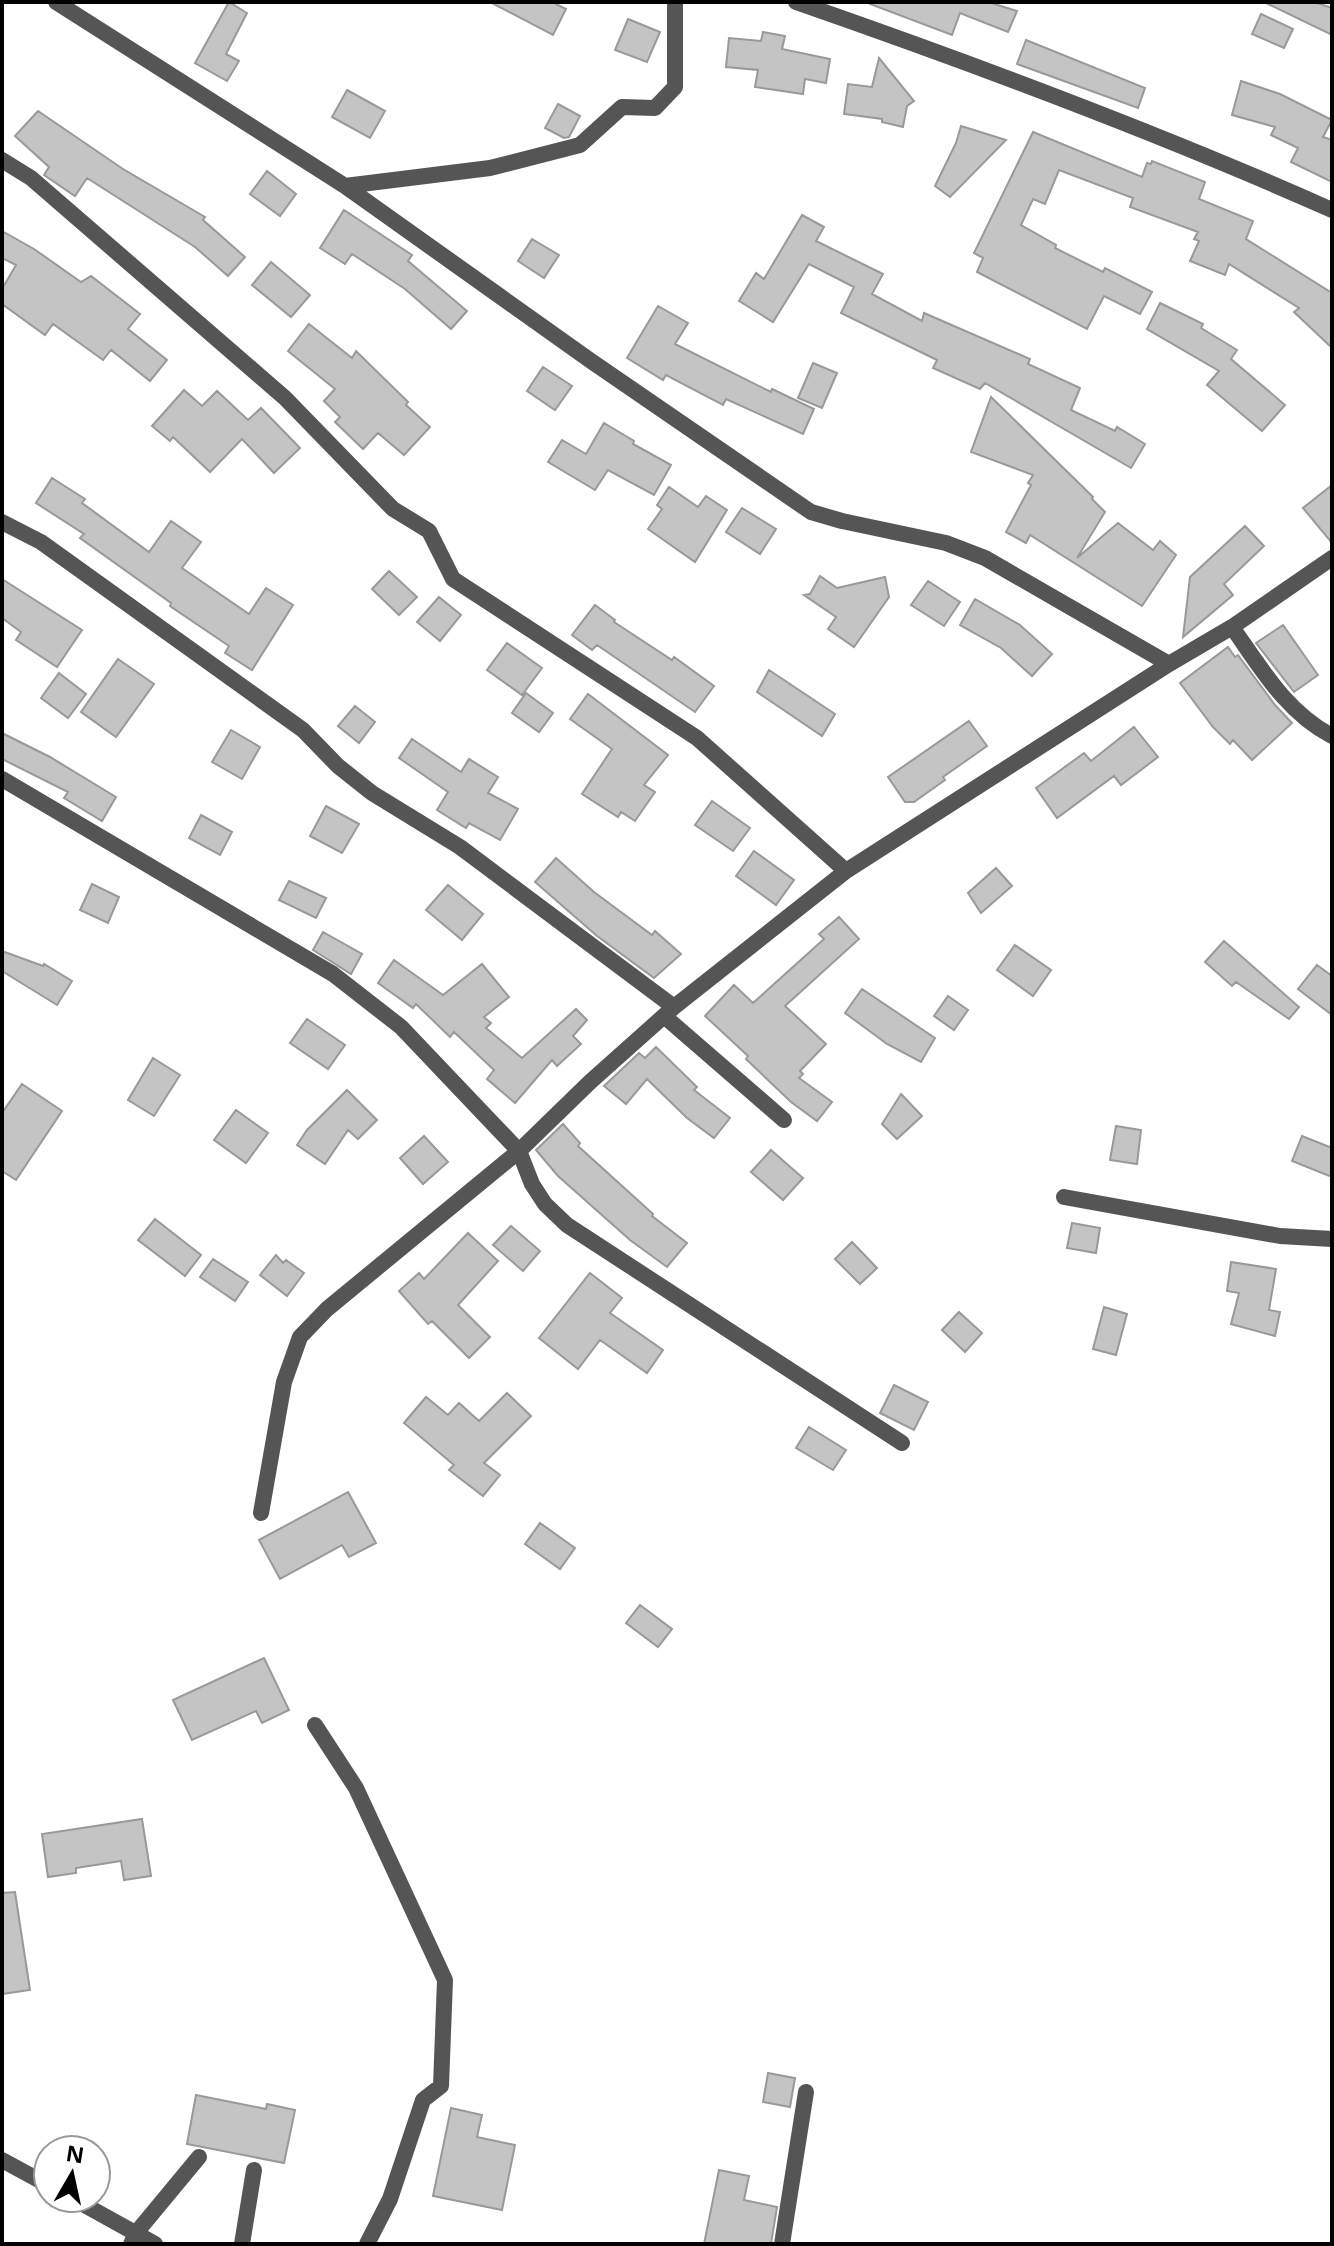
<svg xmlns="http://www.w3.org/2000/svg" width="1334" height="2246" viewBox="0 0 1334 2246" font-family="'Open Sans',sans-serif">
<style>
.building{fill:#c4c4c4;stroke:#999;stroke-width:2}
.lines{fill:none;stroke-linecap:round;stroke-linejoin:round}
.minor{stroke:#555;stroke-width:16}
</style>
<rect width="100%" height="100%" fill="#fff"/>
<path class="building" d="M229,2l18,11 -21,41 13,7 -12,20 -32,-18z
M490,2h62l14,7 -13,26z
M871,2h117l29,9 -9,21 -48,-19 -8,22 -82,-31z
M1264,2h50l18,6v27z
M1261,14l32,15 -9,19 -32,-14z
M628,19l32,13 -13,30 -32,-12z
M763,32l22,4 -3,13 48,10 -4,24 -21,-4 -2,15 -48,-7 3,-17 -32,-3 3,-29 32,3z
M1026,40l119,48 -7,20 -121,-44z
M879,58l35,43 -7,5 -4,21 -21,-5v-3l-38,-5 4,-30 24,3z
M1241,81l39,13 52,26 -9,17 9,3v42l-41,-20 7,-14 -27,-13 4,-8 -43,-12z
M347,90l38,21 -15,27 -38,-21z
M558,104l22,12 -11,21 -5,1 -19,-10z
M38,111l85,58 82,48 -2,3 42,37 -17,19 -33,-29 -108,-69 -12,18 -31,-21 5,-8 -34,-31z
M961,126l45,14 -56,57 -15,-11 21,-43z
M1033,132l109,45 5,-14 4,1 1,-3 53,21 -6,17 54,22 -7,18 86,54v55l-38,-36 5,-4 -70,-44 -4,11 -35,-14 9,-20 -5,-2 4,-7 -68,-25 3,-9 -74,-28 -14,34 -12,-5 -12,26 35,20 -1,3 48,24 2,-4 47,24 -12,22 -36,-18 -17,33 -110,-57 6,-14 -9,-5z
M267,171l29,23 -16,22 -30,-22z
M344,210l68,45 -4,6 59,50 -16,18 -46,-40 -53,-35 -7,10 -25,-16z
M802,215l22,12 -8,14 67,33 -11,20 50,27 2,-8 106,46 -2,5 52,24 -9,22 44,21 2,-4 28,17 -14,24 -146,-85 -5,6 -47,-21 4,-8 -96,-47 13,-26 -45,-23 -36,58 -34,-21 17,-28 8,6z
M2,231l32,18 47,33 10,-6 49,38 -12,15 39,31 -17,21 -39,-31 -8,10 -50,-36 -8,11 -43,-31v-15l14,-24 -14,-7z
M532,239l27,16 -15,23 -26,-17z
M271,262l39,33 -19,22 -39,-32z
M1160,303l43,21 -2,4 36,22 -6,9 54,46 -23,26 -55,-46 12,-14 -72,-42z
M658,306l30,17 -13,21 96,48 1,-3 42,20 -11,25 -77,-35 -3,6 -57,-30 -3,5 -36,-22z
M309,324l43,34 4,-7 52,51 -2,3 24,22 -26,28 -26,-22 -15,16 -28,-27 5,-5 -16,-16 11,-12 -47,-38z
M813,363l24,10 -15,35 -24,-10z
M543,367l29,19 -17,24 -28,-19z
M184,390l18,16 15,-15 31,29 13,-12 39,40 -26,25 -32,-34 -32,33 -37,-35 -3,4 -18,-15z
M991,397l102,100 -1,2 13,13 -28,46 41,-35 35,27 7,-9 16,14 -34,51 -112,-71 -4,8 -20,-11 25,-47 -3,-2 5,-8 -62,-23z
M604,423l30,18 -1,3 38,21 -17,30 -46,-25 -13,20 -47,-28 14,-22 24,14z
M52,478l33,21 -3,4 67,49 22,-31 30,21 -19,26 67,46 17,-26 27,17 -41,65 -27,-17 4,-7 -59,-40 1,-3 -91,-65 4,-4 -48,-31z
M1332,485v58l-29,-35z
M669,487l29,20 8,-11 21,14 -32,52 -47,-33 14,-20 -5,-4z
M742,508l34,21 -16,25 -34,-22z
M1245,526l19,20 -40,38 9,11 -50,42 7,-60z
M389,571l28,26 -18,18 -27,-26z
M820,576l17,12 48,-11 4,20 -35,50 -26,-18 8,-12 -32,-22 6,-1z
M2,579l80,51 -25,37 -41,-27 5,-8 -19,-14z
M928,581l32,21 -16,24 -33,-21z
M439,597l22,18 -21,26 -23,-19z
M975,599l45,26 32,29 -20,22 -31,-28 -41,-23z
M595,605l20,15 -1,2 58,38 2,-3 40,29 -19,26 -98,-67 -5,5 -20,-15z
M1283,625l35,50 -24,17 -38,-49z
M507,643l35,25 -20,27 -35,-25z
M1228,647l7,10 3,-2 37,50 17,18 -40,37 -19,-20 -3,4 -17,-17 -33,-44z
M118,659l36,25 -38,53 -35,-25z
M769,670l66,44 -13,22 -65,-44z
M59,673l27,21 -18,24 -27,-20z
M526,693l27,20 -14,19 -27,-19z
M588,694l80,61 -24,30 11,7 -20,29 -14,-9 -3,5 -36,-23 30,-45 -42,-30z
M355,706l20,16 -16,21 -21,-17z
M969,721l18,25 -44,31 2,3 -31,22h-9l-17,-25z
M1134,727l24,30 -37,28 -7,-9 -57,42 -21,-30 48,-35 7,8z
M231,730l29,17 -18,32 -30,-17z
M2,733l48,24 66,40 -14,24 -38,-23 4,-6 -66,-33z
M412,739l49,33 8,-13 29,18 -10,16 30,16 -18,31 -31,-17 -3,5 -29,-18 11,-18 -49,-34z
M712,801l38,27 -17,23 -38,-26z
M326,806l33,18 -17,29 -32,-17z
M201,815l31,17 -12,23 -31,-17z
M754,851l40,29 -18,25 -40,-29z
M556,858l38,34 58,43 3,-4 26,23 -27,24 -57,-42 -62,-54z
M996,868l16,18 -31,27 -13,-20z
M289,881l37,17 -10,20 -37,-18z
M92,884l27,13 -11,26 -28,-13z
M448,885l35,29 -21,26 -36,-30z
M839,917l20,22 -74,67 41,38 -26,27 3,3 -4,4 33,24 -15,19 -26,-19 -45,-43 2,-3 -43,-40 29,-31 19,18 71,-64 -5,-5z
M323,932l39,22 -11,20 -38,-24z
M1224,941l75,66 -10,12 -53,-37 -4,4 -27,-24z
M1015,945l36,25 -18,26 -36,-26z
M2,951l41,15 1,-2 28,17 -15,24 -55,-34z
M394,960l49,35 39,-31 27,33 -25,20 7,6 -5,5 36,30 54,-49 11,11 -14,16 8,8 -24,22 -5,-6 -37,43 -28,-24 7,-9 -40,-38 -4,5 -34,-33 -3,4 -35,-25z
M1317,965l15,11v39l-34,-26z
M862,989l73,49 -14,24 -34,-18 -42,-31z
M948,996l20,14 -14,20 -20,-14z
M307,1019l38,26 -17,24 -38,-26z
M656,1047l41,40 -3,3 36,28 -16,20 -27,-20 -40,-39 -21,25 -22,-18 35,-33 6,5z
M153,1058l27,17 -26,41 -26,-16z
M22,1084l40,27 -46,69 -14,-9v-58z
M347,1090l30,30 -19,19 -10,-9 -23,34 -28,-19 10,-15z
M901,1094l21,22 -25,23 -15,-15z
M236,1110l32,23 -22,30 -32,-23z
M563,1124l17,19 -2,3 75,68 -1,2 35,27 -20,24 -37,-27 -72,-64 -22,-26z
M1116,1126l25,4 -4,34 -27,-4z
M424,1136l24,26 -25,22 -23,-26z
M1302,1136l30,12v29l-40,-16z
M771,1150l32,28 -20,22 -32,-28z
M155,1219l46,36 -16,21 -47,-36z
M1072,1223l28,5 -4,25 -29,-5z
M511,1226l29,25 -17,20 -30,-26z
M468,1233l30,28 -40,44 32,32 -21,21 -37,-37 -4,3 -29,-33 20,-18 5,6z
M852,1242l25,26 -17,16 -25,-25z
M276,1255l7,8 3,-3 18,13 -17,23 -27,-21z
M213,1259l35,23 -13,19 -35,-24z
M1231,1262l45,7 -7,41 11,2 -5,24 -44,-12 8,-31 -12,-2z
M590,1273l32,25 -12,15 53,37 -16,23 -47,-33 -22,29 -39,-31z
M1104,1307l23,7 -11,41 -23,-6z
M959,1312l23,21 -17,19 -23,-22z
M894,1385l34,17 -14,28 -34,-17z
M507,1393l24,23 -47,47 16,12 -17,21 -34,-26 5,-5 -50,-42 22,-26 22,18 11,-12 20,18z
M809,1427l37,23 -13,20 -37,-22z
M348,1492l28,51 -27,14 -7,-12 -62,34 -21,-39z
M540,1523l35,25 -15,21 -35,-25z
M640,1605l32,24 -14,18 -32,-24z
M264,1658l25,52 -27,13 -6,-12 -64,29 -19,-40z
M142,1819l9,57 -27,4 -3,-19 -45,7v5l-28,4 -6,-43z
M15,1892l15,98 -28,4v-101z
M768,2073l27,5 -5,29 -27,-5z
M196,2095l70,14 1,-5 28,6 -11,53 -97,-19z
M451,2108l31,7 -5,22 38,8 -13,65 -69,-14z
M719,2170l30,6 -5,24 33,7 -6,37h-67z"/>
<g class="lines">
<path class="minor" d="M56,2l289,184 246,175 220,151 31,9 104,22 39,15 184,106
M796,2c181,63 361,130 536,208
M2,160l29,18 254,220 108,111 36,22 24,48 244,159 149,133
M345,186l145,-18 90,-23 42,-38 33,1 20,-21v-85
M2,522l39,20 262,188 35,36 34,27 88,54 214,160
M1232,627c29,41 54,85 100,109
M2,779l331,195 68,53 118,124 13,33 13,20 22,21 335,218
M664,1016l120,104
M1064,1197l216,39 52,3
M261,1513l23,-131 16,-45 27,-28 192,-158 71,-69 84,-75 172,-136 323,-207 63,-37 100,-69
M315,1725l41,63 89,192 -4,106 -18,14 -33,99 -23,45
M2,2160l46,25
M72,2198l83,46
M131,2244l5,-11 63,-76
M242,2244l12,-74
M782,2244l24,-152"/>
</g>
<rect width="1334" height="2246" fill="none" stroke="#000000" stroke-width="8"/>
<g transform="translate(72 2174) rotate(9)"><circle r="38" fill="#ffffff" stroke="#999999" stroke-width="2"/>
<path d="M0-6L14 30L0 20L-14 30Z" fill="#000000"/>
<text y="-12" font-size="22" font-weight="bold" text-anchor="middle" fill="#000000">N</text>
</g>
</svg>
